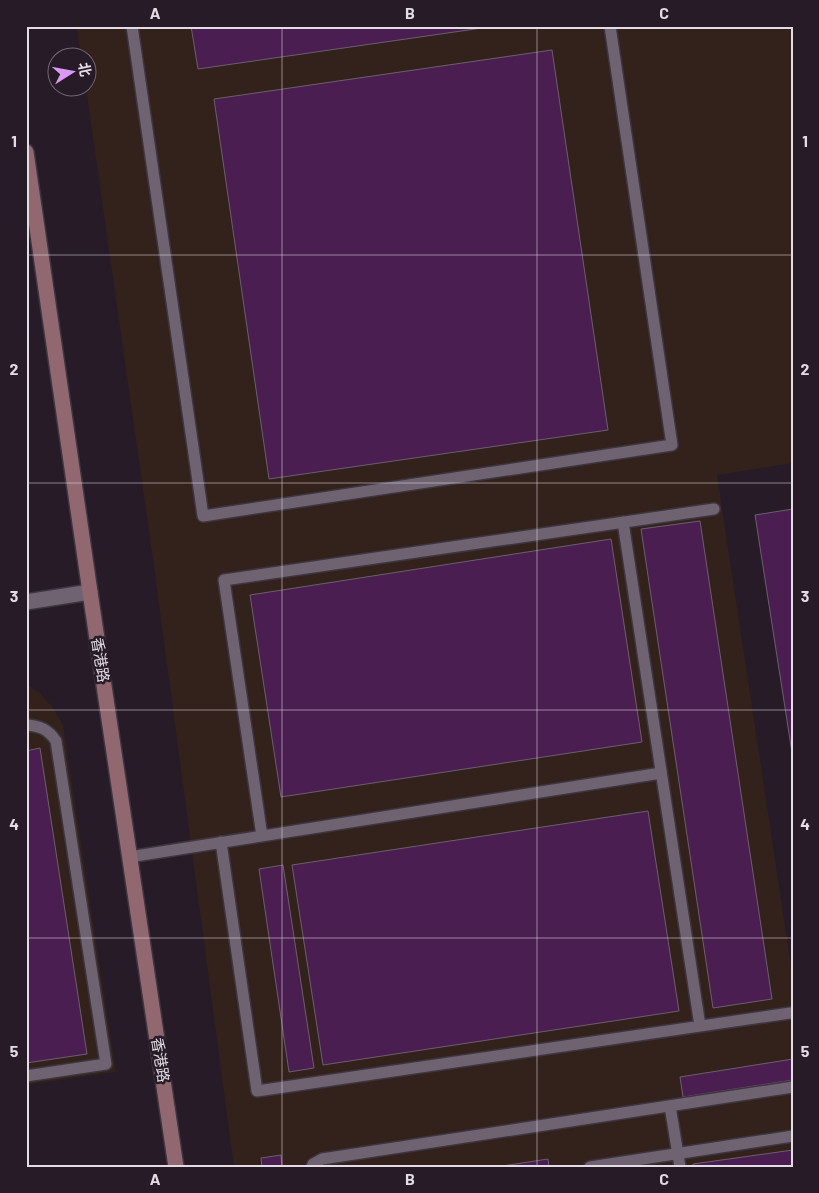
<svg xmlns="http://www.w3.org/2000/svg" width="819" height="1193" viewBox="0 0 819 1193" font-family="Barlow,'Noto Sans SC',sans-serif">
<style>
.industrial{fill:#33221b}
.building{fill:#4b1e51;stroke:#6b5f6d}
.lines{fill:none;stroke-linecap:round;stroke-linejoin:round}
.lane-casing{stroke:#3d353f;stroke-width:14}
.street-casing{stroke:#3d353f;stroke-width:18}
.secondary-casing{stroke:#3d353f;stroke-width:18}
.lane{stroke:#6f6271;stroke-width:11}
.street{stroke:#6f6271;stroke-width:15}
.secondary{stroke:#916870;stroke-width:15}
.grid{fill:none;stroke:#e4dce5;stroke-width:1;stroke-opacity:0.55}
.labels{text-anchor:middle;stroke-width:5;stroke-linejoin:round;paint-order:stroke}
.street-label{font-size:15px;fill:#e4dce5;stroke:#261b27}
.neatline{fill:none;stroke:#e4dce5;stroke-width:2}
.grid-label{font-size:16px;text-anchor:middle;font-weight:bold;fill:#e4dce5}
</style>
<rect width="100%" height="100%" fill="#261b27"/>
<path class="industrial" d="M77,26h716v437l-76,12 76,504v188h-559l-81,-608 -67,-471h2v-30l-7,-1z
M26,684l14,9 14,16 9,16 53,347 -90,13z"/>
<path class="building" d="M191,26h305l-298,43z
M552,50l56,380 -339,49 -55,-380z
M793,509v250l-38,-244z
M700,521l72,478 -59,9 -72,-479z
M611,539l31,203 -361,55 -31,-202z
M40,748l47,306 -61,9v-312z
M648,811l31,200 -356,54 -31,-200z
M283,865l31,203 -25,4 -30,-203z
M793,1059v21l-110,17 -3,-20z
M793,1150v17h-100v-3z
M281,1155l1,12h-20l-1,-9z
M548,1159l1,8h-53z"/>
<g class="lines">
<defs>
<path id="lane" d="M132,26l71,490 469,-71 -62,-419
M623,522l77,504
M26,725c14,1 22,4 30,16l50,323 -80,12
M262,836l-38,-256 490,-71
M221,842l36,249 533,-78
M129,857l532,-84
M670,1106l10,61
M312,1167l1,-3 9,-5 471,-72
M590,1167l203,-31"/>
<path id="street" d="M26,602l64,-10"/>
<path id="secondary" d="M26,152l64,440 86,575"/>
</defs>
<use href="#lane" class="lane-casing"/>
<use href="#street" class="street-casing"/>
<use href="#secondary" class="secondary-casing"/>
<use href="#lane" class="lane"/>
<use href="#street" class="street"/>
<use href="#secondary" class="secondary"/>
</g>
<path class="grid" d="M282,26v1141M537,26v1141M26,255h767M26,483h767M26,710h767M26,938h767"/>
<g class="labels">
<g class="street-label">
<text transform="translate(100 660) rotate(81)" y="5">香港路</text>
<text transform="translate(160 1060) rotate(81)" y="5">香港路</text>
</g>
</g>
<rect width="819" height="1193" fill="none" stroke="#261b27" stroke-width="55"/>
<g transform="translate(72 72) rotate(79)"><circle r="24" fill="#261b27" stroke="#726873"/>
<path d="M0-4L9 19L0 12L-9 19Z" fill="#db99f5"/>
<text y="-8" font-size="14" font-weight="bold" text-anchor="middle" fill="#e4dce5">北</text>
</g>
<rect x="28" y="28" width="764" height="1138" class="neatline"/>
<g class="grid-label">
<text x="155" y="19">A</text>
<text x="410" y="19">B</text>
<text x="664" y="19">C</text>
<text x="14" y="147">1</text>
<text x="805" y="147">1</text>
<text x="14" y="375">2</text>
<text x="805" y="375">2</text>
<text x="14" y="602">3</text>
<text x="805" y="602">3</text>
<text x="14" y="830">4</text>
<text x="805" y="830">4</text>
<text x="14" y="1057">5</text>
<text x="805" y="1057">5</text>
<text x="155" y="1185">A</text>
<text x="410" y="1185">B</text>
<text x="664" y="1185">C</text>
</g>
</svg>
